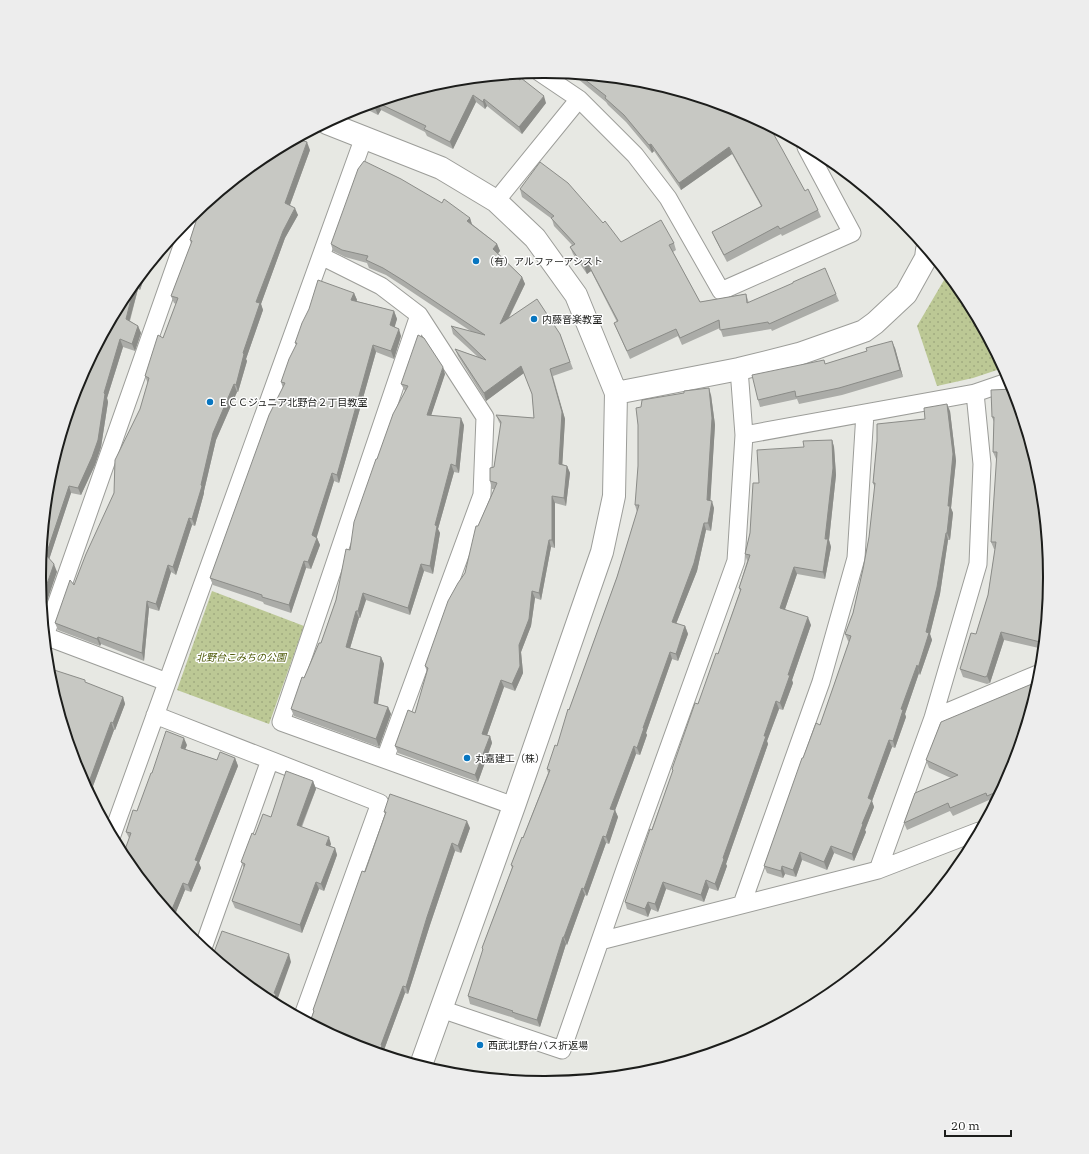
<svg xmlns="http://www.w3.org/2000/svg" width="1089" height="1154" viewBox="0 0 1089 1154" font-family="'IBM Plex Serif','Noto Sans JP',serif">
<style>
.grass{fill:url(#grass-dots)}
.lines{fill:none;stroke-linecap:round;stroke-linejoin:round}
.street-casing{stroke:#9c9d99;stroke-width:19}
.secondary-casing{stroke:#9c9d99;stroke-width:24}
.street{stroke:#fff;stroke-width:17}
.secondary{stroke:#fff;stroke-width:22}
.wall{fill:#abaca8}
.shaded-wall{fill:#8b8c88}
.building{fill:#c7c8c3;stroke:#8b8c88}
.poi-dot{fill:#0876c0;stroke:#fff;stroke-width:1.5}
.labels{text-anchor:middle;stroke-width:3;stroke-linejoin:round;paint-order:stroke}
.poi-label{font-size:10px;fill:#1c1d1b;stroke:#fff;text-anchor:start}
.park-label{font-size:10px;font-style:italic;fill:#515d0d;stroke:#fff}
.rim{fill:none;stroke:#1c1d1b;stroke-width:2}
</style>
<defs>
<pattern id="grass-dots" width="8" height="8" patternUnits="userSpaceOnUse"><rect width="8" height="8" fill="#bcc895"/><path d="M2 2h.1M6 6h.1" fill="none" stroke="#a1ab80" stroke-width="1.8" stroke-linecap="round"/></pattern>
</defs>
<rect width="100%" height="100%" fill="#e7e8e3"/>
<path class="grass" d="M947,275l18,21 38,72 -30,10 -36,8 -20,-60z
M212,591l92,35 -35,98 -92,-34z"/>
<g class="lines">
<defs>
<path id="street" d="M539,72l40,27 56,56 33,43 53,93 131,-58 -46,-86
M496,201l83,-102
M321,256l60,30 38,29 66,102 -3,78 -97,264
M419,315l-138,407 233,84
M739,369l5,66
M45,636l148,-421
M45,636l122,46
M155,715l225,88 -78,215
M933,718l107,-45
M112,835l252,-698
M878,870l55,-152 45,-154 4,-100 -7,-71
M742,904l79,-222 35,-124 9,-145
M600,941l278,-71 101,-39
M203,948l67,-188
M441,1009l121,41 63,-181 111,-308 8,-126 231,-42 35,-12"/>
<path id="secondary" d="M327,123l114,45 55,33 39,37 41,57 40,98 -2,103 -12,56 -88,254 -93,259
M616,393l123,-24 60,-15 65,-23 11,-8 31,-29 20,-36 1,-8"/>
</defs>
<use href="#street" class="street-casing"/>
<use href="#secondary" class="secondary-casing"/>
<use href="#street" class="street"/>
<use href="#secondary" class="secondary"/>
</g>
<path class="wall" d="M572,74l71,7 162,110 13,19 3,7 -39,19 -1,-2 -54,28 -12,-23 -3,-7 49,-26 -29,-52 -51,36 -27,-39 -2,2 -26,-31 -18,-17 -2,-3z
M446,81l100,22 -24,31 -35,-28 -2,3 -9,-7 -23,47 -26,-13 -2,-4 -44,-22 -3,5 -16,-8z
M310,150l-20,55 8,10 -13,23 -24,66 2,6 -17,49 1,2 -9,31h-1l-21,48 -12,51v2l-9,33 -3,-1 -16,50 -5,-3 -12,39 -10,-3 -5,53 -43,-17 -1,2 -42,-16 -3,-7 19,-38 40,-92 34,-109 -3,-8 18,-38 13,-34 -2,-1 -3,-7 20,-52 -1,-4 10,-29z
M520,189l101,53 53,1 2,7 -3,2 27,50 46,-8 3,9 87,-9 3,7 -67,30 -1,-2 -48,8 -3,-9 -38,17 -4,-9 -48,23 -13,-29 -3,-7 3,-1 -26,-51 -4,3 -14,-20 -3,-7 2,-2 -18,-19 -2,-7 -30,-22z
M442,203l28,15 2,6 25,20 3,7 -2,2 24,24 3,7 -16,34 51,16 13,35 -20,7 12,43 -3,45 5,2 3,7 -4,33 -11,-3v45l-4,-1 -10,53 -6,-2 -4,28 -10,26 2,21 -8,18 -11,-4 -17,48 3,1 2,7 -14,39 -80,-29 -3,-7 20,-33 12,-41 -2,-6 40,-93 13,-47 16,-37h-2l-2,-8 4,-14 7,-42 -2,-3 -3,-7 38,3 -2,-24 -8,-21 -38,28 -28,-45 -3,-7 23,8 -25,-23 -2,-8 21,6 -66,-44 -20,-13 -17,-7 -2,-5 -22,-6 -12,-6 -2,-7z
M176,233l-4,12 -5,-1z
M148,267l-8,23 -2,-1 -8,32 8,5 3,7 -6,18 -12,-4 -16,51 1,4 -7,45 -6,18 -14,30 -10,-2 -22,66 8,13 -18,5 85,-281z
M354,293l3,7 -1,1 38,10 3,8 -3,8 7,9 -7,23 -18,-7 -37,131 -5,-2 -18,56 1,1 3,7 -9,24 -5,-1 -15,45 -27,-9 -1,-2 -50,-17 -3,-7 73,-190 -2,-6 15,-37 -1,-2z
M895,348l8,29 -61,18 -43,9 -2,-5 -37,8 -2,-7 67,-36z
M445,374l-14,41 33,10 -5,48 -5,-1 -16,57 2,4 -7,41 -9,-3 -14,44 -44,-15 -6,18h-1l-9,30 31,9 3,7 -6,40 10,3 3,7 -12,33 -85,-31 -3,-7 13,-31 17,-35 15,-43 14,-50 27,-91 28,-68 -4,-7z
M1013,389l37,188 -7,72 -39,-9 -14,43 -3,1 -24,-7 -3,-8 16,-35 12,-39 7,-46h-1l-3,-7 6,-83h-1l-3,-7 1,-30 -2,-5z
M711,395l4,30 -5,76 4,7 -3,23 -5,-1 -9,41 -21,53 9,2 3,8 -10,27 -6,-2 -26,74 1,2 -7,20 -4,-1 -21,56 3,7 -9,27 -3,-1 -19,53 -2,-1 -18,50 -1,-1 -26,83 -25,-8 -1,-1 -44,-14 -2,-8 15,-45 -1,-3 30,-80 -1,-3 12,-27 25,-65 -1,-4 10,-23 12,-36 48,-133 20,-65 -2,-7z
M950,411l6,50 -5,47 2,5 -3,27h-2l-8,54 -10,40 2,6 -12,35 -1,-2 -14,41 1,3 -11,31 -3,-1 -20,54 2,6 -9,23 1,2 -12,29 -20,-8 -7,17 -25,-10 -6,17 -11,-3 -2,4 -16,-5 -3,-7 39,-108 17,-33 29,-83 -1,-1 -3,-7 8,-21 10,-44 6,-32 6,-49 -2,-5 4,-42 48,-22z
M832,440l2,7 2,28 -7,65 2,7 -6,32 -28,-5 -12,35 26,16 -19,55 1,3 -10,27 -4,-1 -12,32 1,3 -42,120 1,2 -9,25 -9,-3 -5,14 -38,-13 -8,23 -7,-3 -3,8 -21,-8 -2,-7 48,-131 -1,-2 46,-115 22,-63 -1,-3 8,-27 -2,-7 5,-21 9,-50 45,-36z
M86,683l37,14 2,7 -10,26h-1l-21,56 1,4 -2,7 -15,-27z
M187,745l-2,4 32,11 18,-2 3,8 -39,97 2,5 -10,24 -6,-2 -11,27 2,4 -52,-63 5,-20 -3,-6 11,-21 15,-38z
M926,760l85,11 -16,30 -5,2 -1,-3 -36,16 -3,-5 -43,19 -3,-7 47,-45 -22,-10z
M313,781l3,8 -14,38 29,17 -1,2 5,2 2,7 -13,36 -5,-2 -17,44 -67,-25 -3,-7 12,-33 -3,-6 14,-27 16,-18z
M384,812l86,16 -9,25 -6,-2 -25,74 -22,69 -3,-1 -21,57 1,2v2l-34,-10 -37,-32 -1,-2 52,-138 20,-58z"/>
<path class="shaded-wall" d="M473,95l3,7 -23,47 -3,-7z
M544,96l2,7 -24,31 -3,-7z
M484,99l3,7 -2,3 -2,-7z
M378,103l3,7 -3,5 -3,-7z
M307,142l3,8 -22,60 -3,-7z
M651,144l3,7 -2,2 -3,-8z
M729,147l3,7 -51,36 -2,-7z
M295,208l3,7 -13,23 -24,66 2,6 -17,49 1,2 -9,31 -2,-7 7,-32 13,-51 27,-71z
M470,218l2,7 -5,-4z
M176,233l-4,12 -2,-5z
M497,244l3,7 -4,5 -3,-7z
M588,264l3,7 -4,3 -3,-8z
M148,267l-8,23 -2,-8 1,-4z
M522,277l3,7 -23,47 -2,-7z
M136,282l2,7 -10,37 -2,-7z
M354,293l3,7 -3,7 -3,-7z
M394,311l3,8 -4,14 -3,-8z
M138,326l3,7 -6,18 -3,-7z
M399,329l2,7 -7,23 -3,-8z
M120,339l3,8 -16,51 1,4 -7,45 -6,18 -14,30 -3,-7 26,-95z
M892,341l3,7 8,29 -3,-7z
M373,345l3,7 -37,131 -2,-8z
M521,366l3,7 -38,28 -2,-8z
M443,367l2,7 -16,48 -2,-7z
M550,369l15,50 -3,52 -3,-7z
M234,384l3,8 -21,48 -12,51v2l-9,33 -3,-7 21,-86z
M709,388l2,7 4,30 -5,82 -3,-7z
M947,404l3,7 6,50 -5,47 2,5 -3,27 -3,-7 1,-27z
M461,418l3,7 -5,48 -3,-7z
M832,440l2,7 2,28 -7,65 2,7 -6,32 -2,-7z
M451,464l3,8 -16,57 2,4 -7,41 -3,-8 5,-41z
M567,466l3,7 -4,33 -2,-8z
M332,473l2,8 -19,62 -3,-8z
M69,486l2,7 -23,70 -2,-8z
M552,496l3,7v45l-3,-8z
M712,501l2,7 -3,23 -3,-8z
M189,518l3,7 -16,50 -3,-8z
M704,523l2,7 -9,41 -23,58 -2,-7z
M946,533l2,7 -8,54 -10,40 2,6 -12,35 -2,-7z
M317,538l3,7 -9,24 -3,-7z
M549,540l2,7 -10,53 -2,-7z
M304,561l2,7 -15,45 -2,-8z
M54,564l3,8 -14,41 -2,-12z
M421,564l3,7 -14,44 -2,-7z
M168,565l3,7 -12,39 -3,-7z
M794,567l3,7 -14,41 -3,-7z
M532,591l3,7 -4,28 -10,26 2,21 -8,18 -3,-7 7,-39z
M363,593l3,7 -6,18 -2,-7z
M147,601l2,7 -5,53 -2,-8z
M356,611l3,7 -11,37 -2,-8z
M808,617l3,8 -19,55 1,3 -10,27 -3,-7 8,-28z
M685,626l3,8 -10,27 -2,-7z
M1001,632l3,8 -14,43 -3,-7z
M98,637l3,7 -1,2 -3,-7z
M670,652l2,7 -26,74 1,2 -7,20 -3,-7 6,-20z
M381,657l3,7 -7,46 -3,-7z
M917,665l2,8 -14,41 1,3 -11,31 -2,-7 8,-32z
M501,680l3,7 -19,54 -3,-7z
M123,697l2,7 -10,26 -2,-7z
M776,701l3,8 -12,32 1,3 -42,120 1,2 -9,25 -3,-7 8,-26 41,-122z
M388,707l3,7 -12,33 -3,-8z
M111,722l3,8 -21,56 1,4 -2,7 -4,-6 1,-9z
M490,736l2,7 -14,39 -3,-7z
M184,738l3,7 -4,10 -2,-7z
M889,740l3,7 -20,54 2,6 -9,23 1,2 -12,29 -2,-7 10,-30 6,-26z
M634,746l2,8 -23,62 -3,-7z
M235,758l3,8 -39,97 2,5 -10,24 -3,-7 7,-25z
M313,781l3,8 -17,43 -2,-7z
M615,810l3,7 -9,27 -3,-7z
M467,821l3,7 -9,25 -3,-7z
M603,836l3,7 -19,53 -3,-7z
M329,837l2,7 -3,8 -2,-7z
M452,843l3,8 -25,74 -22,69 -2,-7 21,-70z
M831,846l3,7 -7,17 -3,-8z
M335,848l2,7 -13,36 -3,-7z
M800,852l2,8 -6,17 -3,-7z
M782,866l3,8 -2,4 -2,-7z
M706,880l3,8 -5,14 -3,-7z
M316,882l3,7 -17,44 -2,-8z
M663,882l3,7 -8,23 -3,-8z
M183,883l2,7 -11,27 2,4 -6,-7z
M582,888l3,7 -18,50 -3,-8z
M648,902l3,7 -3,8 -3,-8z
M563,937l3,7 -26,83 -3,-7z
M289,954l2,8 -13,36 1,3 -2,4 -4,-3 1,-9z
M403,986l2,7 -21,57 1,2v2l-5,-1 1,-8z"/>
<path class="building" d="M513,75l7,5 1,-2 23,18 -25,31 -35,-28 -1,3 -10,-7 -23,47 -26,-13 2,-3 -48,-23 -3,5 -6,-3 77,-24z
M579,75l64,6 95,29 31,16 13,23 23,42 3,-2 10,21 -38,19 -2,-3 -54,29 -12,-23 50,-26 -33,-59 -50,36 -28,-39 -2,1 -25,-30 -19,-17 1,-2z
M297,139l10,3 -22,61 10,5 -12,23 -27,71 4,1 -17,50 1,1 -8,31 -2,-1 -21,49 -12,52 1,1 -10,33 -3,-1 -16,49 -5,-2 -12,39 -9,-3 -5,52 -44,-16 -1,2 -42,-16 15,-43 4,5 12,-31 28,-61 1,-33 25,-51 9,-31 -4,-2 13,-41 5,3 15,-40 -7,-2 21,-55 -2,-1 10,-31 64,-52z
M364,161l37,18 41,24 2,-4 26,19 -3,3 30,23 -4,5 29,28 -22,47 37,-25 23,35 10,28 -20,7 12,43 -3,52 8,2 -3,32 -12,-2v44h-3l-10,53 -7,-2 -3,28 -10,26 1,21 -8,18 -11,-4 -19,54 8,2 -15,39 -80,-29 13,-36 7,3 13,-45 -3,-2 23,-65 10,-18 7,-10 10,-43 1,-4h2l19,-43 -7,-2v-13l4,-1 7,-45 -5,-7 38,3 -2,-24 -11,-28 -37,27 -29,-44 31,11 -35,-34 34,9 -81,-54 -21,-13 -17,-8 2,-4 -26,-6 -11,-6 27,-75z
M540,162l28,21 35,40 2,-2 16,21 40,-22 13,23 -5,2 31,57 46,-8 1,9 46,-20v-1l32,-14 11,26 -67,30 -1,-2 -48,8 -1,-10 -39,18 -4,-9 -49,22 -13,-28 4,-2 -30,-57 -4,2 -14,-19 5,-3 -24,-26 3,-2 -34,-27z
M318,280l36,13 -3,7 43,11 -4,14 9,4 -8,22 -18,-6 -36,130 -5,-2 -20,62 5,3 -9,24 -4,-1 -15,44 -27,-8v-2l-52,-17 59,-163 16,-32 -4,-1 8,-23 8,-16h-2l7,-20 7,-14z
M135,283l-9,36 12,7 -6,18 -12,-5 -16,54 1,1 -7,46 -6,17 -14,31 -9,-2 -23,69 8,9 -13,37 -2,-24 10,-99 29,-95 46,-87z
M418,335l6,3 19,29 -16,48 34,3 -5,48 -5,-2 -16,61 2,1 -7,40 -9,-2 -13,44 -45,-15 -5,18h-2l-10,36 35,10 -7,46 14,4 -12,32 -85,-30 11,-32 2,1 15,-35h2l15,-43 10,-51 4,1 4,-28 22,-63h1l16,-45 15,-28 -7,-2z
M892,341l8,29 -61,18 -43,9 -1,-6 -37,9 -6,-25 72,-15 1,4 42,-13 -1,-3z
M709,388l3,30 -5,82 5,1 -4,22h-4l-10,40 -22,59 13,4 -9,28 -6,-2 -27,76h1l-7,20 -3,-2 -24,63 5,1 -9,27 -3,-1 -19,53 -2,-1 -18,49h-1l-26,83 -25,-8 1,-1 -45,-15 15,-47 -1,-1 31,-82 -2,-1 11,-28 1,1 27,-68 -3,-1 8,-24 2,1 11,-37 1,1 48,-133 22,-72h-4l3,-39v-41l-2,-17 5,-1 1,-7 42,-7v-2z
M1013,389l27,90 10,98 -6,66 -43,-11 -14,44 -2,1 -25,-8 11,-36 5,1 12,-39 8,-53h-5l6,-90h-4l1,-35h-2l-1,-27z
M947,404l6,50 -5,52h2l-3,27h-1l-9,54 -11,45 3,1 -11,35 -1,-3 -16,44 2,1 -10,31 -4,-1 -21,58 4,2 -10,24h1l-11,30 -21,-8 -7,16 -24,-10 -7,18 -11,-4 -1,5 -17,-5 38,-108h1l13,-35 4,2 31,-89 -6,-2 8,-21 10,-44 6,-32 6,-54h-2l4,-42v-17l48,-5 -1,-11z
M832,440l1,28 -8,71h3l-5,33 -29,-5 -14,41 28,9 -20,58h2l-10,28 -4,-2 -12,35h2l-43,122 1,1 -9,25 -9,-4 -5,15 -38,-13 -8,22 -7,-2 -3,7 -20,-7 25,-73 2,1 21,-60 -1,-1 23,-66 3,1 18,-51 2,1 23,-65 -2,-1 11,-33 -5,-1 5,-21 3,-50h6l-2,-33 47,-3 -1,-6z
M48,668l37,12v2l38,15 -10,26 -2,-1 -22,60 3,1 -4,8 -11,-21 -28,-95z
M1039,681l-28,90 -10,19 -14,6 -1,-3 -36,15 -2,-5 -44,20 11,-30 43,-18 -32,-15 15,-38z
M166,731l18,7 -3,10 36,12 3,-8 15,6 -40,102 3,1 -10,24 -5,-2 -13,31 4,1 -1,2 -49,-59 -1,-3 8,-22 -5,-1 7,-22 4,1 14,-38h1z
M286,771l27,10 -16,44 32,12 -3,8 9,3 -14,36 -5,-2 -16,43 -68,-24 13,-37 -4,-2 11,-29 3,2 8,-21 8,3z
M390,794l77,27 -9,25 -6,-3 -25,74 -21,70 -3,-1 -22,59h1l-2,8 -29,-9 -41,-22 4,-11 -1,-1 49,-139 3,1 21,-60h-2z
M222,931l67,23 -15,39 2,1 -3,8 -10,-5 -50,-42z"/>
<g class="poi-dot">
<circle cx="476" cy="261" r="4"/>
<circle cx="534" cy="319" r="4"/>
<circle cx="210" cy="402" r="4"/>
<circle cx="467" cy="758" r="4"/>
<circle cx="480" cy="1045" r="4"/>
</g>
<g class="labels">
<g class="poi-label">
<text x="484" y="265">（有）アルファーアシスト</text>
<text x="542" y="323">内藤音楽教室</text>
<text x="218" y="406">ＥＣＣジュニア北野台２丁目教室</text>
<text x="475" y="762">丸嘉建工（株）</text>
<text x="488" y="1049">西武北野台バス折返場</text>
</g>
<g class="park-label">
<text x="241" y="661">北野台こみちの公園</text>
</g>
</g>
<path d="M0 0H1089V1154H0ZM544 78H545A498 498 0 0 1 1043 576V578A498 498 0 0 1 545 1076H544A498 498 0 0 1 46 578V576A498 498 0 0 1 544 78Z" fill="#ededed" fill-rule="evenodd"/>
<path class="rim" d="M544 78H545A498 498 0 0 1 1043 576V578A498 498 0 0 1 545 1076H544A498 498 0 0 1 46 578V576A498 498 0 0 1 544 78Z"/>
<path d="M945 1130v6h66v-6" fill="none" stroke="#1c1d1b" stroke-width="2"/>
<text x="951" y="1130" font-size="12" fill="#1c1d1b" stroke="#ffffff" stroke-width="3" paint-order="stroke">20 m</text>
</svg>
